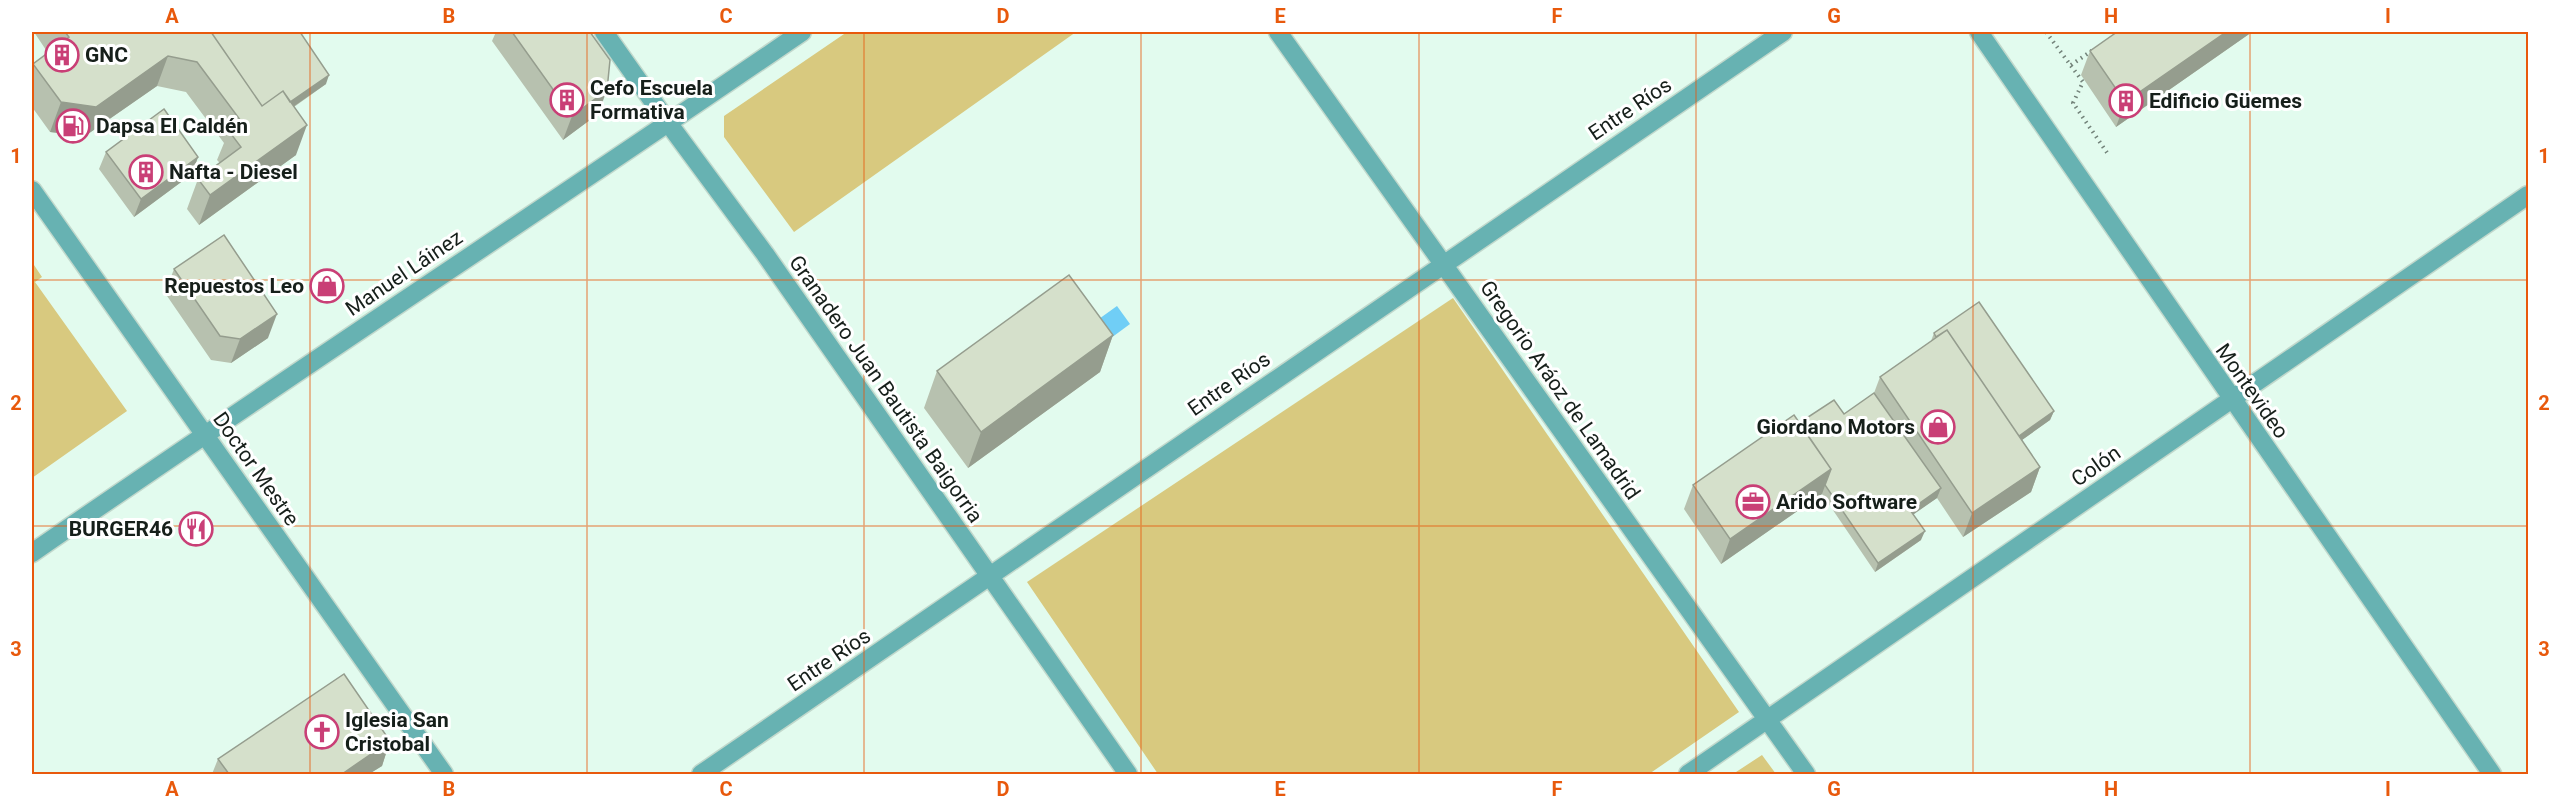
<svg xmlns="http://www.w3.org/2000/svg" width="2560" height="806" viewBox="0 0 2560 806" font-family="Roboto,sans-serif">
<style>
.green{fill:#d8c97f}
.water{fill:#70cef6}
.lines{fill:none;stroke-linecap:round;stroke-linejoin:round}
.minor-casing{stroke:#c1d8cc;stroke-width:21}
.path{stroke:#73837a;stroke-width:4;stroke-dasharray:1.5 4.5;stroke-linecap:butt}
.minor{stroke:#67b2b2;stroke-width:18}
.wall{fill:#b7c1af}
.shaded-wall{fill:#959d8e}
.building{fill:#d5e0cb;stroke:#959d8e;stroke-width:1.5}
.grid{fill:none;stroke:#e8590c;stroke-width:1.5;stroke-opacity:0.55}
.labels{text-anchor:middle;stroke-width:6;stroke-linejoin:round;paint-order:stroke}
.poi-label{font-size:21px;font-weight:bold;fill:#161f1a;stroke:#fff;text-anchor:start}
.street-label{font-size:21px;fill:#161f1a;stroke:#fff}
.neatline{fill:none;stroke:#e8590c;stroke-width:2}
.grid-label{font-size:20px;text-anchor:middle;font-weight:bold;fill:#e8590c}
</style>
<rect width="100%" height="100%" fill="#e2fbee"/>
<path class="green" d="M847,32h229l-282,200 -70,-95v-21z
M32,262l10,15 -7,5 92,129 -95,67z
M1453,298l286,414 -90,62h-491l-131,-192z
M1762,755l14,19h-43z"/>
<path class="water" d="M1117,306l13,18 -38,28 -14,-18z"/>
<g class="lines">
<defs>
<path id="minor" d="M604,32l65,92 96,130 363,520
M1278,32l528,742
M1979,32l513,742
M32,190l412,584
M32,553c255,-176 514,-346 770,-521
M701,774l1082,-742
M1688,774l840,-579"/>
</defs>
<use href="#minor" class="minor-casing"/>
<path class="path" d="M2046,32l37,50 -10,21 35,51
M2071,65l22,-15"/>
<use href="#minor" class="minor"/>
</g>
<path class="wall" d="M34,32h266l26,52 -32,23 2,48 -97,70 -12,-16 11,-30 22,-16 -3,-3 7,-17 -38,-51 -29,-6 -72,50 -35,-4 -18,-25v-39l1,-4 15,-11z
M496,32h94l8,82 -35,26 -71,-99z
M2252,32l-136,95 -35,-52 9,-24z
M106,152l92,5 -6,17 -58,43 -35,-48z
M174,269l94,69 -37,25 -20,-3 -46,-67z
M1934,333l120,78 -4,9 -28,20 18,27 -9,25 -68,45 -26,-39 -24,16 8,26 -46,32 -53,-78 -101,70 -37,-55 9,-24 106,-62 45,-9 30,-21 6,-16 51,-36z
M1113,335l-13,37 -132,96 -44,-60 13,-37z
M390,741l-8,25 -13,8h-157l6,-15z"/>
<path class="shaded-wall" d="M2226,32h26l-136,95 9,-25z
M168,56l-11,30 -72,50 -35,-4 11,-30z
M329,75l-3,9 -75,52 3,-9z
M607,90l-9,24 -35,26 9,-24z
M307,125l-11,30 -97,70 11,-30z
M198,157l-6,17 -58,43 7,-18z
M277,314l-9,24 -37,25 9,-24z
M1113,335l-13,37 -132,96 13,-36z
M2054,411l-4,9 -45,32 4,-9z
M2040,467l-9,25 -68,45 9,-24z
M1831,469l-9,25 -101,70 9,-25z
M1941,488l-4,10 -30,21 3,-9z
M1925,531l-4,9 -46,32 3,-9z
M390,741l-8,25 -13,8h-27z"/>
<path class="building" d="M65,32h146l51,74 21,-15 24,34 -97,70 -12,-16 43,-32 -13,-17 13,-9 -44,-59 -29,-6 -72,51 -35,-5 -28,-38 36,-27z
M211,32h89l29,43 -39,27 -7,-11 -21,15z
M512,32h78l20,28 -3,30 -35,26z
M2117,32h109l-101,70 -35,-51z
M164,109l34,48 -57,42 -35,-47z
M224,235l53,79 -37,25 -20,-3 -46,-67z
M1069,275l44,60 -132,97 -44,-61z
M1979,302l75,109 -35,25 -72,-106 -11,7 -2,-4z
M1947,330l93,137 -68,46 -92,-136z
M1874,393l67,95 -31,22 15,21 -47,32 -53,-78 6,-16 -32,-46 35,-23 10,14z
M1794,415l37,54 -101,70 -37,-54z
M344,674l46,67 -48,33h-113l-11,-15z"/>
<path class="grid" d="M310,32v742M587,32v742M864,32v742M1141,32v742M1419,32v742M1696,32v742M1973,32v742M2250,32v742M32,280h2496M32,526h2496"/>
<defs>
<symbol id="building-ring" viewBox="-11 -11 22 22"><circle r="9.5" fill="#fff" stroke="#c93f76" stroke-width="1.5"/><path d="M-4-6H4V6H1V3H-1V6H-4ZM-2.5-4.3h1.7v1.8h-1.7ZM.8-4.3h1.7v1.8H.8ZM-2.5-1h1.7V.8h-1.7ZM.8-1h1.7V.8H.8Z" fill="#c93f76"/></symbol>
<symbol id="fuel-ring" viewBox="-11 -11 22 22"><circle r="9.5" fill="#fff" stroke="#c93f76" stroke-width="1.5"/><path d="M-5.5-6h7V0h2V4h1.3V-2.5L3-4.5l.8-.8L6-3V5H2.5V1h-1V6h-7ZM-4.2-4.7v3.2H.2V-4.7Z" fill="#c93f76"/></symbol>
<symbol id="shop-ring" viewBox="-11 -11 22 22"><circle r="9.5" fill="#fff" stroke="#c93f76" stroke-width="1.5"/><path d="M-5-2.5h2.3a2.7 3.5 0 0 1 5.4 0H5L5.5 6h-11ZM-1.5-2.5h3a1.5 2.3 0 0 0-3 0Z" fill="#c93f76"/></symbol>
<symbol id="office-ring" viewBox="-11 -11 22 22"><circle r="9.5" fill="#fff" stroke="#c93f76" stroke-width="1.5"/><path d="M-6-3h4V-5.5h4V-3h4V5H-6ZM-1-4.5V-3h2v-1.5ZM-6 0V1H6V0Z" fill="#c93f76"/></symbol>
<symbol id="restaurant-ring" viewBox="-11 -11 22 22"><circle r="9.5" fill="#fff" stroke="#c93f76" stroke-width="1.5"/><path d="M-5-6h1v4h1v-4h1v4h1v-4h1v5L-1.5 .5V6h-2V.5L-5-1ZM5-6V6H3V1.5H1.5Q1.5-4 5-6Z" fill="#c93f76"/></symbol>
<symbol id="church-ring" viewBox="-11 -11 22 22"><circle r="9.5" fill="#fff" stroke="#c93f76" stroke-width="1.5"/><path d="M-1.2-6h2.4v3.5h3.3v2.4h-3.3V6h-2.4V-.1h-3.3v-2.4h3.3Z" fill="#c93f76"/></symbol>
</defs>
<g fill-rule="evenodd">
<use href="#building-ring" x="43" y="36" width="38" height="38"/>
<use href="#building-ring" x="548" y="81" width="38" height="38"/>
<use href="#building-ring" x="2107" y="82" width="38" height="38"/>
<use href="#fuel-ring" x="54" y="107" width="38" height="38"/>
<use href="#building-ring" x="127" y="153" width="38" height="38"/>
<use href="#shop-ring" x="308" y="267" width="38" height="38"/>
<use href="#shop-ring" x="1919" y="408" width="38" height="38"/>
<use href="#office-ring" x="1734" y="483" width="38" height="38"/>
<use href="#restaurant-ring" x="177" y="510" width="38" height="38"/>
<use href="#church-ring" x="303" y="713" width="38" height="38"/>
</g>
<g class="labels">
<g class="poi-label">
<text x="85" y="62">GNC</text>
<text x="590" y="95">Cefo Escuela<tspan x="590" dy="24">Formativa</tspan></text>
<text x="2149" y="108">Edificio Güemes</text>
<text x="96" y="133">Dapsa El Caldén</text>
<text x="169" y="179">Nafta - Diesel</text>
<text x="304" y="293" text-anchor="end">Repuestos Leo</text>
<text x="1915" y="434" text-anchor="end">Giordano Motors</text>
<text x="1776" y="509">Arido Software</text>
<text x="173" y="536" text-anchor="end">BURGER46</text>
<text x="345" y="727">Iglesia San<tspan x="345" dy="24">Cristobal</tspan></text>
</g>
<g class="street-label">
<text transform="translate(1630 109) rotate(-34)" y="7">Entre Ríos</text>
<text transform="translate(404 273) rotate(-34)" y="7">Manuel Láinez</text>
<text transform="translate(1229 384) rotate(-35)" y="7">Entre Ríos</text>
<text transform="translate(886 389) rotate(55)" y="7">Granadero Juan Bautista Baigorria</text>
<text transform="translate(1560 390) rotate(55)" y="7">Gregorio Aráoz de Lamadrid</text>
<text transform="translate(2252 391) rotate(55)" y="7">Montevideo</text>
<text transform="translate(2096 466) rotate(-35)" y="7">Colón</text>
<text transform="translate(256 469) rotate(55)" y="7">Doctor Mestre</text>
<text transform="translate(829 660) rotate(-34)" y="7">Entre Ríos</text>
</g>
</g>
<rect width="2560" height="806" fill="none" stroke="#ffffff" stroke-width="66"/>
<rect x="33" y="33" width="2494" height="740" class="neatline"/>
<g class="grid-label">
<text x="172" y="23">A</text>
<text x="449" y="23">B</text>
<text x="726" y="23">C</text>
<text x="1003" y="23">D</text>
<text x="1280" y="23">E</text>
<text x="1557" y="23">F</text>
<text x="1834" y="23">G</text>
<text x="2111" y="23">H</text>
<text x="2388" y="23">I</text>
<text x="16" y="163">1</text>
<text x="2544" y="163">1</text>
<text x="16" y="410">2</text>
<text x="2544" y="410">2</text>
<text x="16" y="656">3</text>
<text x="2544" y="656">3</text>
<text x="172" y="796">A</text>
<text x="449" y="796">B</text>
<text x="726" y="796">C</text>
<text x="1003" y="796">D</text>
<text x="1280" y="796">E</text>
<text x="1557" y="796">F</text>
<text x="1834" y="796">G</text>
<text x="2111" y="796">H</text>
<text x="2388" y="796">I</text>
</g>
</svg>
